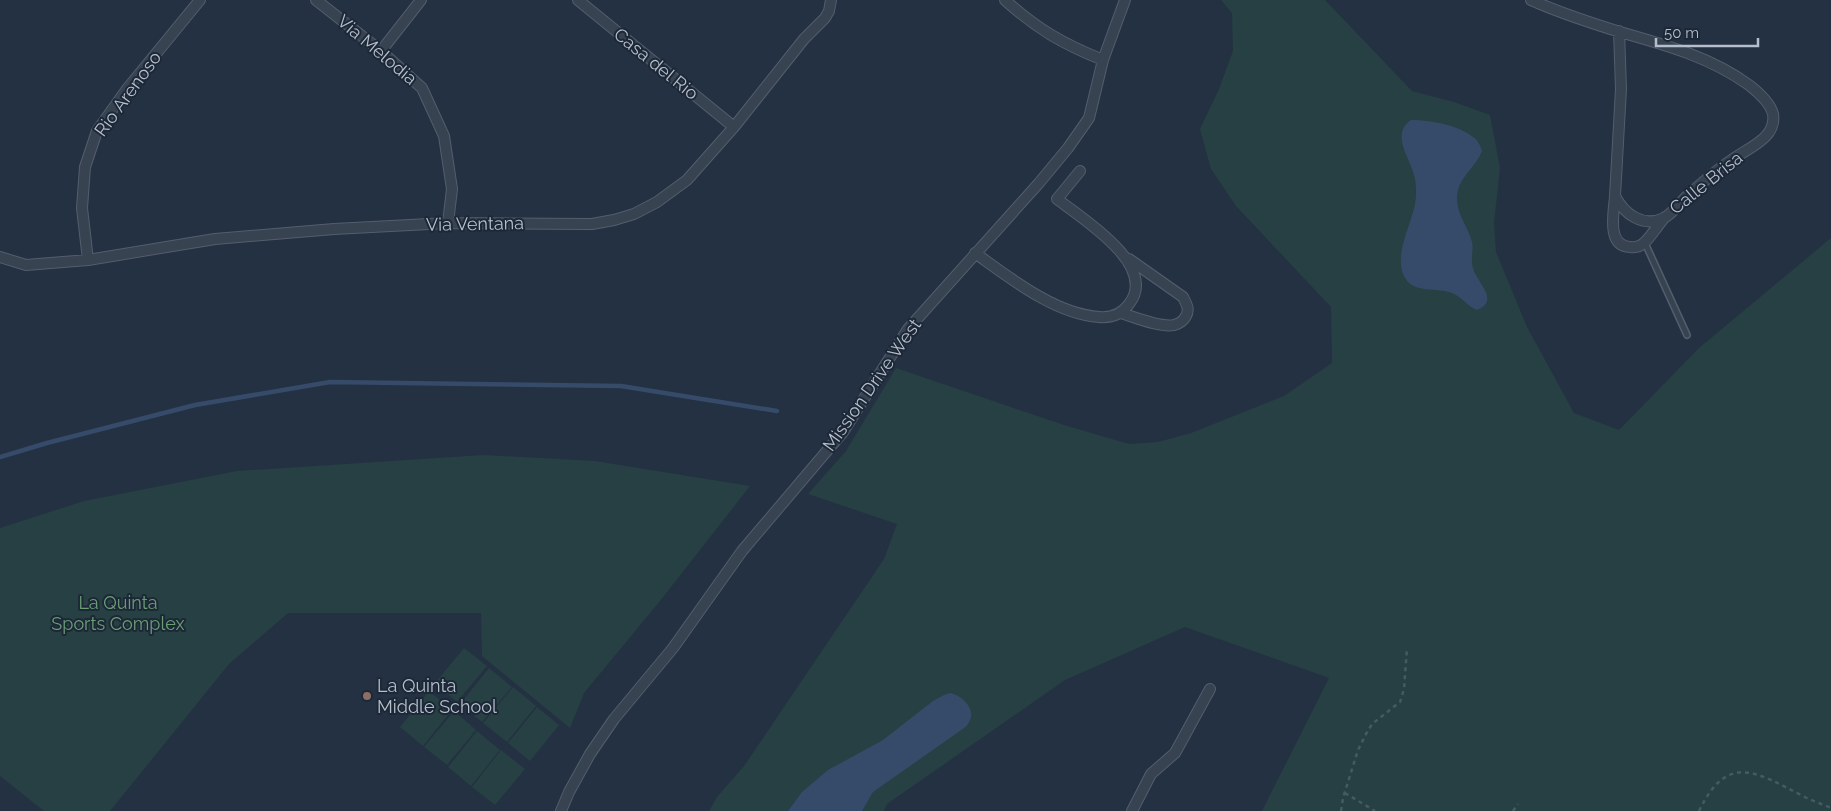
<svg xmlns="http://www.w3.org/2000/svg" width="1831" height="811" viewBox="0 0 1831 811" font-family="Raleway,sans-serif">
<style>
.green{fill:#264043}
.water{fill:#364b6a}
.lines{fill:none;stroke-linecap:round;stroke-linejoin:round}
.stream{stroke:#364b6a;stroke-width:4.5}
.service-casing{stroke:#535e6c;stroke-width:8}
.minor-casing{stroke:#535e6c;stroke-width:12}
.path{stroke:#445c60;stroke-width:2.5;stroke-dasharray:4 4;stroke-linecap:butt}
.service{stroke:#384352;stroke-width:5}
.minor{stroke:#384352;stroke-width:10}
.education-dot{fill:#8d6e63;stroke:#1d2837;stroke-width:2}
.labels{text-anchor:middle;stroke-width:4;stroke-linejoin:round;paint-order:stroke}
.street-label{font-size:18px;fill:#b5becc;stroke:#1d2837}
.park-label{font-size:18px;fill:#6a9f76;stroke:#1d2837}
.poi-label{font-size:18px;fill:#b5becc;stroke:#1d2837;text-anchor:start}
</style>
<rect width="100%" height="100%" fill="#243142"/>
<path class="green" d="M1221,0h104l87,91 42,11 36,13 10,53 -6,55 2,29 31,75 47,86 45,17 80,-82 132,-110v573h-569l67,-133 -144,-51 -120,53 -178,124 -3,7h-175l8,-14 27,-31 140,-207 13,-35 -89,-30 38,-43 50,-83 168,57 65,19 29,-2 33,-9 93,-37 48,-33 -1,-56 -95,-101 -25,-37 -11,-40 19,-40 14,-38 -1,-38z
M483,455l112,6 155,25 -90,115 -76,92 -14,35 -88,-72 -1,-43h-193l-59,51 -119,147h-66l-44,-35v-248l84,-27 153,-30z
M464,648l23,18 -30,36 -22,-19z
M489,668l23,19 -30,35 -22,-18z
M513,687l23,19 -29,36 -24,-19z
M429,691l23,19 -29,36 -23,-19z
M537,707l22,18 -29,36 -22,-18z
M454,711l22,19 -29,35 -23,-18z
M477,731l23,19 -29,36 -23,-19z
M501,750l24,19 -30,36 -23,-18z"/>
<path class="water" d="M1411,120c19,0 47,5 62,17 5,3 7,8 9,14 -5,14 -20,24 -24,39 -5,22 10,35 14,52 2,8 -2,17 1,26 3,14 28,32 4,42 -12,-5 -16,-16 -32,-19 -11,-2 -28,0 -37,-9 -20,-24 8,-61 8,-88 0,-6 0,-13 -2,-19 -4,-17 -24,-41 -3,-55z
M950,693c12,2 27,17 19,29 -2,5 -8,8 -12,11l-84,59 -11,19h-74l14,-19 26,-22 55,-30 50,-39 11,-6z"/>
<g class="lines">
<path class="stream" d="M0,457l47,-14 148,-38 135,-23 291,4 156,25"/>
<defs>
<path id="service" d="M1645,243l42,92"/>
<path id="minor" d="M316,0l65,51 41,37 22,48 8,53 -4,34
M578,0l156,127
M1005,0c32,29 58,44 98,60
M1531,0c29,13 60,23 89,32 46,13 90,25 129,53 9,7 21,17 24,29 4,24 -25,34 -40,45 -17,11 -32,25 -47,38 -7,7 -14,17 -22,21 -21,10 -40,-4 -49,-22l6,-107 -2,-58
M381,51l40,-51
M1615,196c-1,16 -9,50 15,51 6,1 11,-1 15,-5 7,-7 13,-17 20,-25
M975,253c35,25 80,61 124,64 13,1 23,-3 30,-13 30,-38 -46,-85 -72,-105l23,-28
M0,257l26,8 62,-5 127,-21 119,-10 114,-6 144,1 22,-4 20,-6 23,-12 30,-22 47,-53 70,-88 21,-21 4,-7 2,-11
M88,260l-6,-52 3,-41 12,-36 30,-42 73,-89
M1121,313c13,4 40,15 53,12 5,-1 10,-5 12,-9 4,-7 0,-13 -3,-19l-54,-38
M561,811l8,-19 21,-38 24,-35 59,-71 69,-97 101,-119 65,-103 131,-146 29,-35 21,-30 14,-58 22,-60
M1132,811l19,-37 24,-21 35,-64"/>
</defs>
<use href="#service" class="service-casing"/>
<use href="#minor" class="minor-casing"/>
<path class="path" d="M1345,793l30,18
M1341,811l2,-13 15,-48 8,-16 6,-10 28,-22 4,-13 3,-41
M1513,811l5,-7
M1699,811c29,-60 58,-38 104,-15 9,5 19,8 28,12"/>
<use href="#service" class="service"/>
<use href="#minor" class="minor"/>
</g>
<circle class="education-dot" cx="367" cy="696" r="5"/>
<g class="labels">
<g class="street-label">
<text transform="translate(377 50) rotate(40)" y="6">Via Melodia</text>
<text transform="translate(656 64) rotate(39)" y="6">Casa del Rio</text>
<text transform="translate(128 94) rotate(-54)" y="6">Rio Arenoso</text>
<text transform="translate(1706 183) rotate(-39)" y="6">Calle Brisa</text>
<text transform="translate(475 224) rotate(-1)" y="6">Via Ventana</text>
<text transform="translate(872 385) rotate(-55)" y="6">Mission Drive West</text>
</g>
<g class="park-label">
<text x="118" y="609">La Quinta<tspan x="118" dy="21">Sports Complex</tspan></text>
</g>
<g class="poi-label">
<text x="377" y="692">La Quinta<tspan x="377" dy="21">Middle School</tspan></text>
</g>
</g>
<path d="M1656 38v8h102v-8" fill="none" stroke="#b5becc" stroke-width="2.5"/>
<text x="1664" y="38" font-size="15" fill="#b5becc" stroke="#1d2837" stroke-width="4" paint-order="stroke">50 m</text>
</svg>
